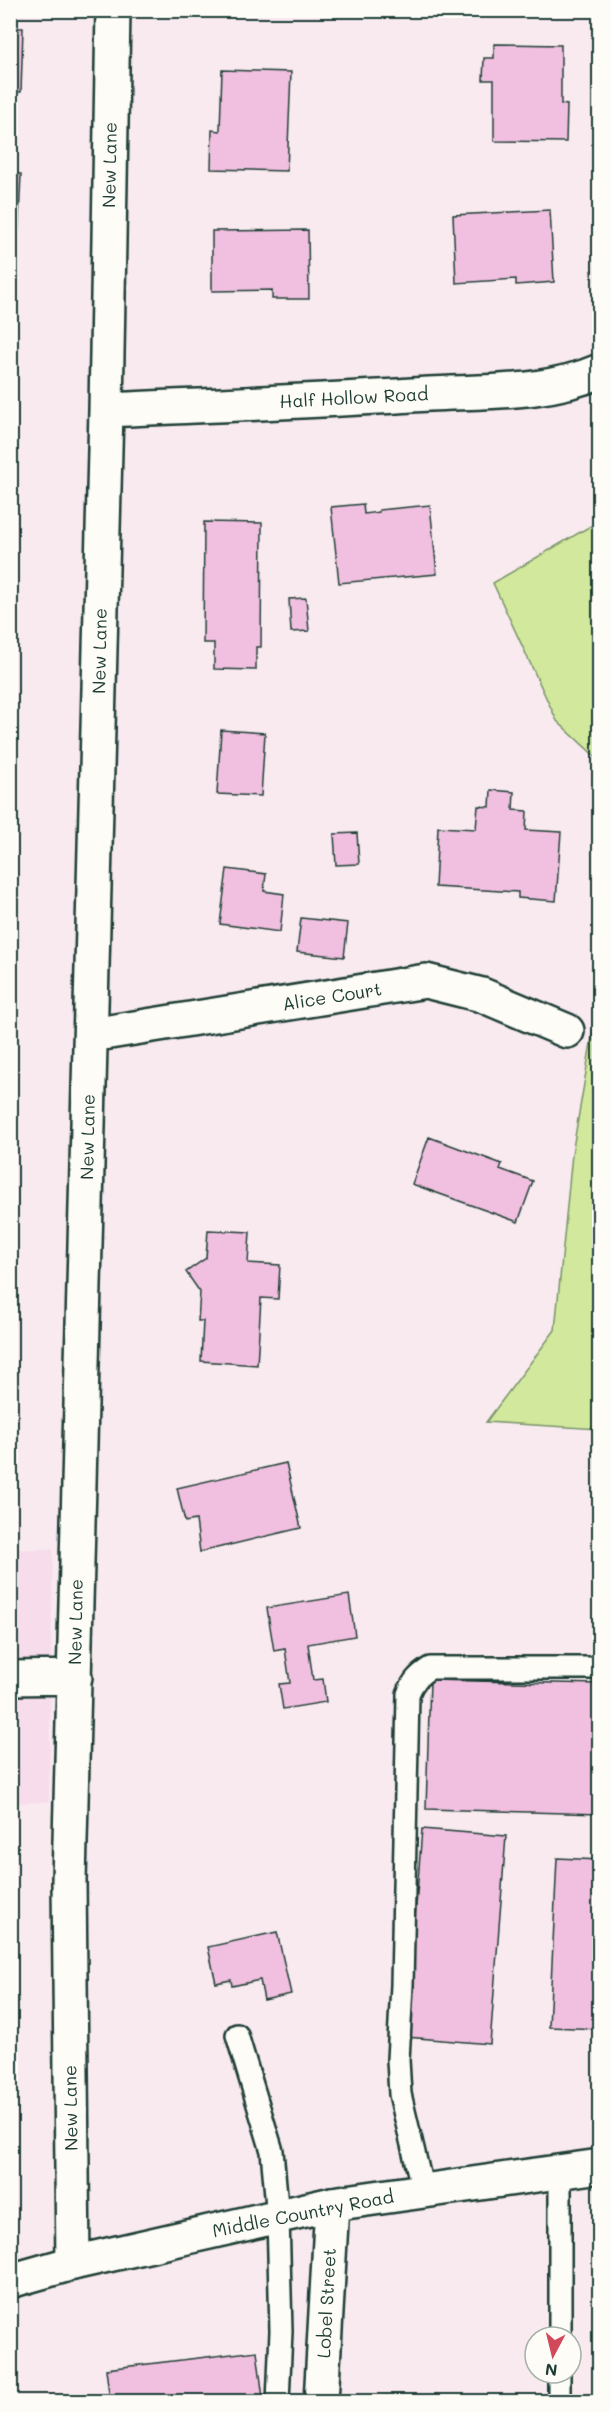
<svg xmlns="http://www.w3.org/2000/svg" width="610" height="2412" viewBox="0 0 610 2412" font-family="Mali,sans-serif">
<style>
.built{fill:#f7ddeb}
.green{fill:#d1e89d;stroke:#789268;stroke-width:1.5}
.building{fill:#f1c0e0;stroke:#1f3d34;stroke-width:1.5}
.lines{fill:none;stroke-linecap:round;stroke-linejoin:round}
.lane-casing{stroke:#1f3d34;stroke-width:26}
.street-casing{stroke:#1f3d34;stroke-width:38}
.primary-casing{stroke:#1f3d34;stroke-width:38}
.lane{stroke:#fdfcf7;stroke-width:21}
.street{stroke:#fdfcf7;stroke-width:33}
.primary{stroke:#fdfcf7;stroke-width:33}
.labels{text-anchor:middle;stroke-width:6;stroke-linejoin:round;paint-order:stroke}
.street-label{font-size:18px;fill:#1f3d34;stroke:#fdfcf7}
</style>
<rect width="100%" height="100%" fill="#f9eaf0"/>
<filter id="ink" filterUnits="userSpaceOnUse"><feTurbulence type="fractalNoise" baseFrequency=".0167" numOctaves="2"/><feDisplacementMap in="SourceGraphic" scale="12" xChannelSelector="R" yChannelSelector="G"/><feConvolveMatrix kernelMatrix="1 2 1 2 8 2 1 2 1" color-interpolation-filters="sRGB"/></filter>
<g filter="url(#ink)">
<path class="built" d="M10,1549h43l-4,253 -38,1z"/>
<path class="green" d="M599,521v239l-42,-39 -64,-138z
M599,996v433l-113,-7 69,-92 17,-176z"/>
<path class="building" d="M10,28h13l-2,64h-11z
M494,44l67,1v59l6,1 -1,37 -72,-1v-61h-11l1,-22h10z
M222,70l69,2 -4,99 -76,-2 1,-39 8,1z
M10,174h11l-3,67 -8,-1z
M550,210l4,72 -38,3v-6l-60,4 -3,-68z
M308,230l1,69h-37v-9l-60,1v-60z
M363,504l1,10 15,-2v-2l51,-5 7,69 -98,9 -8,-76z
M204,522l58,1 -1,124h-5v23l-42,-1v-26h-11z
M306,598l3,33 -18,1 -2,-33z
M221,730l44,3 -4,63 -44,-2z
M491,790l23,2 -1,18 14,1 -1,19 35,2 -5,69 -38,-3v-6l-83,-5 3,-60 38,2 2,-23 12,1z
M357,833l2,31 -23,1 -2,-31z
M227,869l39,5 -2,17 20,3 -4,38 -60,-8z
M301,918l47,5 -4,34 -47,-5z
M429,1137l73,27 -2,5 33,12 -15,41 -106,-38z
M208,1230l42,2 -2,31 32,2 -2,34 -17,-1 -4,67 -56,-4 2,-40h-5l2,-29 -14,-20 20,-14z
M286,1463l15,65 -101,24 -4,-32 -11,2 -8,-34z
M349,1595l6,41 -47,8 5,36 10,-1 3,23 -43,7 -4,-25 11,-1 -5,-34 -11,2 -7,-43z
M430,1680l170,4v130l-174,-5z
M422,1829l84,7 -16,208 -84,-7z
M557,1858l43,2v169l-51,-2z
M277,1932l14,62 -27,6 -4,-20 -28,6 -1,-6 -15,3 -8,-36z
M257,2351l6,47 -13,1 1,3h-141l-4,-33z"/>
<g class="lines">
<defs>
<path id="lane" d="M237,2035l35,116 6,66 3,114 -3,71
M423,2191l-23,-97 -2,-34 4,-75 6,-291c5,-13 11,-19 22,-26h170
M560,2337v-165
M559,2402v-29"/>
<path id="street" d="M106,410c108,-5 215,-9 323,-16 57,-3 118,0 171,-23
M91,1035l335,-54 56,14 85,36
M10,1678l65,-1
M73,2263l-4,-382 37,-1471 7,-400
M321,2402l11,-198"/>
<path id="primary" d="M10,2281l63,-18 259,-59 268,-38"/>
</defs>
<use href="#lane" class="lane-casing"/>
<use href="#street" class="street-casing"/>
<use href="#primary" class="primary-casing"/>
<use href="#lane" class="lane"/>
<use href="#street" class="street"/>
<use href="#primary" class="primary"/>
</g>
</g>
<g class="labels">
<g class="street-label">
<text transform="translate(110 165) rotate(-89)" y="6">New Lane</text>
<text transform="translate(354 398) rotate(-3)" y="6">Half Hollow Road</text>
<text transform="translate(100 651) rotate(-89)" y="6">New Lane</text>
<text transform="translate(332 997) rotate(-9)" y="6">Alice Court</text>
<text transform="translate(88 1137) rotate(-89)" y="6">New Lane</text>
<text transform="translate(76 1622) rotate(-89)" y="6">New Lane</text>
<text transform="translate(71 2108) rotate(-91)" y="6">New Lane</text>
<text transform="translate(303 2214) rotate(-11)" y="6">Middle Country Road</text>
<text transform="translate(327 2303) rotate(-87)" y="6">Lobel Street</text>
</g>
</g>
<rect width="610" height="2412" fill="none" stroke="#fdfcf7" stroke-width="36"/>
<rect x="18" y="18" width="574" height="2376" fill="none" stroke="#1f3d34" stroke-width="2" filter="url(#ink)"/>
<g transform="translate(553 2355) rotate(187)"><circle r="28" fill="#fdfcf7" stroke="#a4b0a9" stroke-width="1.5"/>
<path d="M0-4.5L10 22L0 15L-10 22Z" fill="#d1495b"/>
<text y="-9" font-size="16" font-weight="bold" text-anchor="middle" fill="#1f3d34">N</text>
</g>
</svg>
